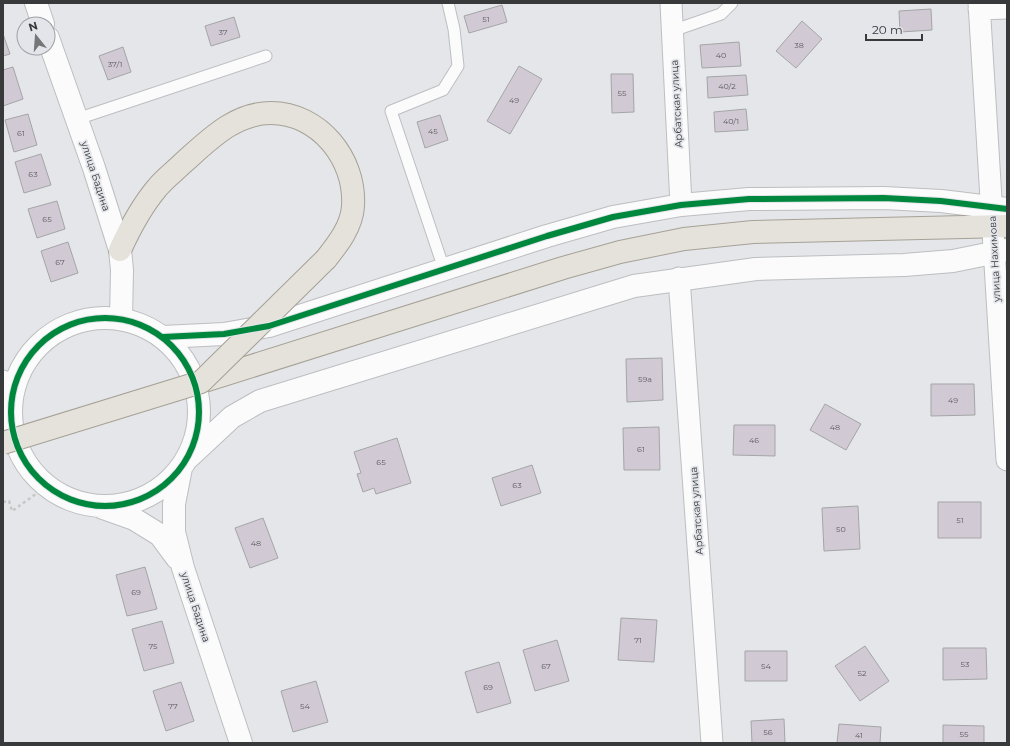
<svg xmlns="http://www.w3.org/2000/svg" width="1010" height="746" viewBox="0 0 1010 746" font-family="Montserrat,sans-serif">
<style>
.building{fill:#d1cad4;stroke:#a4a5a6}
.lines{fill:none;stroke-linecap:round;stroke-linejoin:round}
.lane-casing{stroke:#bcbec0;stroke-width:13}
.street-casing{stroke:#bcbec0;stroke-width:23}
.secondary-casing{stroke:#bcbec0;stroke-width:24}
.primary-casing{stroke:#a6a196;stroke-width:24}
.path{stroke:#c6c6c7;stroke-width:2.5;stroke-dasharray:3 3;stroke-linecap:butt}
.lane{stroke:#fbfbfc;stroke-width:11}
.street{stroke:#fbfbfc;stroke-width:21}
.secondary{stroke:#fbfbfc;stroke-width:22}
.primary{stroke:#e5e2db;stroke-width:22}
.primary-bridge-casing{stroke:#a6a196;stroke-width:24;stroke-linecap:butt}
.primary-bridge{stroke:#e5e2db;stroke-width:22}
.cycleway-casing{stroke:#e3e5ea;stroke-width:8}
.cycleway{stroke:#00873e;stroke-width:6}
.labels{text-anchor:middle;stroke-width:3.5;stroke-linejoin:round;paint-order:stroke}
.number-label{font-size:8px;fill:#5e5d61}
.street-label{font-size:10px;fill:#38393b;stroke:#e3e5ea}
</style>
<rect width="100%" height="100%" fill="#e4e6e9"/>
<path class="building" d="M502,5l5,17 -38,11 -5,-17z
M931,9l1,21 -32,2 -1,-21z
M234,17l6,20 -29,9 -6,-20z
M802,21l20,18 -26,29 -20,-17z
M3,34l7,20 -7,2z
M739,42l2,24 -39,2 -2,-23z
M123,47l8,25 -23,8 -9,-24z
M519,66l23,13 -32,55 -23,-13z
M13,67l10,32 -20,7v-36z
M611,74h22l1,38 -22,1z
M746,75l2,20 -40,3 -1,-21z
M746,109l2,21 -33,2 -1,-20z
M28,114l9,31 -23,7 -9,-32z
M440,115l8,25 -23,8 -8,-26z
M41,154l10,31 -27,8 -9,-31z
M57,201l8,28 -28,9 -9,-29z
M68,242l10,31 -27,9 -10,-31z
M662,358l1,42 -36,2 -1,-43z
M931,384h43l1,31 -44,1z
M825,404l36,20 -15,26 -36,-20z
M734,425h41v31l-42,-1z
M659,427l1,43h-36l-1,-42z
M397,438l14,45 -35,11 -2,-6 -11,4 -6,-18 4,-1 -7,-21z
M532,465l9,28 -40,13 -9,-28z
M938,502h43v36h-43z
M858,506l2,43 -36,2 -2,-43z
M263,518l15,40 -28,10 -15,-40z
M145,567l12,42 -30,7 -11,-41z
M621,618l36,2 -3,42 -36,-2z
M162,621l12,42 -30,8 -12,-42z
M557,640l12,41 -34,10 -12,-41z
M865,646l24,35 -29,20 -25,-35z
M943,648h43l1,31 -44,1z
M745,651h42v30h-42z
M499,662l12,41 -34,10 -12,-41z
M316,681l12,41 -35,10 -12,-41z
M181,682l13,39 -28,10 -13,-40z
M784,719l1,24h-33l-1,-22z
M839,724l42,3 -1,16h-43z
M943,725l41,1v17h-41z"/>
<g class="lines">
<defs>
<path id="lane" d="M672,31l49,-17 11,-11
M77,119l189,-63
M444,269l-53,-158 52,-21 15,-24 -4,-37 -6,-26"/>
<path id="street" d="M671,3l10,202
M979,3l28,457
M979,9l28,-1
M679,278l33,465
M3,381l10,6"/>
<path id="secondary" d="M36,3l7,21
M48,38l46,130 26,82 2,20 -1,49
M11 412a94 94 0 1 1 188 0a94 94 0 1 1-188 0Z
M163,337l61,-3 45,-8 278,-90 66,-19 68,-12 68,-6 135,-1 57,3 66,8
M188,458l44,-41 28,-16 374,-115 122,-17 148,-4 49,-4 54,-11
M181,468l-7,36v28l9,36 58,175
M103,508l31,11 26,16 17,23"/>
<path id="primary" d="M120,250c10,-22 21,-43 37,-62 7,-9 18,-17 26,-25 25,-22 51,-50 88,-50 48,0 85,46 82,93 -1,20 -15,38 -27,53
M201,382l362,-114 57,-16 64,-13 69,-7 254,-6"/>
</defs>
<use href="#lane" class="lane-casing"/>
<use href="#street" class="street-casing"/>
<use href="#secondary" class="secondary-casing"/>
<use href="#primary" class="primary-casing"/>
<path class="path" d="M3,502l6,-1 3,10 35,-25"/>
<use href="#lane" class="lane"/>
<use href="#street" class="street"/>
<use href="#secondary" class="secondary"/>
<use href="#primary" class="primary"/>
<defs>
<path id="primary-bridge" d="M3,443l198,-61 125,-123"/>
</defs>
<use href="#primary-bridge" class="primary-bridge-casing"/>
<use href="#primary-bridge" class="primary-bridge"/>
<defs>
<path id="cycleway" d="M11 412a94 94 0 1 1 188 0a94 94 0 1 1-188 0Z
M163,337l61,-3 45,-8 278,-90 66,-19 68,-12 68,-6 135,-1 57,3 66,8"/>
</defs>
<use href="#cycleway" class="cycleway-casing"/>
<use href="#cycleway" class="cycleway"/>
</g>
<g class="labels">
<g class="number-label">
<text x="486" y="22">51</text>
<text x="223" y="35">37</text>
<text x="799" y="48">38</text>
<text x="721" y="58">40</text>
<text x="115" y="67">37/1</text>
<text x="727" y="89">40/2</text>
<text x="622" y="96">55</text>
<text x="514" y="103">49</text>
<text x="731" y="124">40/1</text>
<text x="433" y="134">45</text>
<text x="21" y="136">61</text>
<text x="33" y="177">63</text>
<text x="47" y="222">65</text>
<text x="60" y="265">67</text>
<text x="645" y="382">59а</text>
<text x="953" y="403">49</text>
<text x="835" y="430">48</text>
<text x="754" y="443">46</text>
<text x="641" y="452">61</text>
<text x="381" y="465">65</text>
<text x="517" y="488">63</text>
<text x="960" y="523">51</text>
<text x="841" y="532">50</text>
<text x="256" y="546">48</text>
<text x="136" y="595">69</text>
<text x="638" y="643">71</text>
<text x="153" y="649">75</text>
<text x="965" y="667">53</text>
<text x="546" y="669">67</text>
<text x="766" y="669">54</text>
<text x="862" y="676">52</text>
<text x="488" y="690">69</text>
<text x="173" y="709">77</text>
<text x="305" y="709">54</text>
<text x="768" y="735">56</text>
<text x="964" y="737">55</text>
<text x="859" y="738">41</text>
</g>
<g class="street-label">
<text transform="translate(676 104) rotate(-93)" y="4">Арбатская улица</text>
<text transform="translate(96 176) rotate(72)" y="4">улица Бадина</text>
<text transform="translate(994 259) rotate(-93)" y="4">улица Нахимова</text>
<text transform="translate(696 511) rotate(-94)" y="4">Арбатская улица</text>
<text transform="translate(196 607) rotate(72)" y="4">улица Бадина</text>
</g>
</g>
<rect width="1010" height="746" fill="none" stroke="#38393b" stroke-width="8"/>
<g transform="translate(36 36) rotate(343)"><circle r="19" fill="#e3e5ea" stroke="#9fa0a4"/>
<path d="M0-3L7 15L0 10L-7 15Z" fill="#747678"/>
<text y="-6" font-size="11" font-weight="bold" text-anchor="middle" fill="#38393b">N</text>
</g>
<path d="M866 34v6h56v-6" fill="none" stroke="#38393b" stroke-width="2"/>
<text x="872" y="34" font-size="12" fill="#38393b" stroke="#e3e5ea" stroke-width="3" paint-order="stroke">20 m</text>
</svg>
